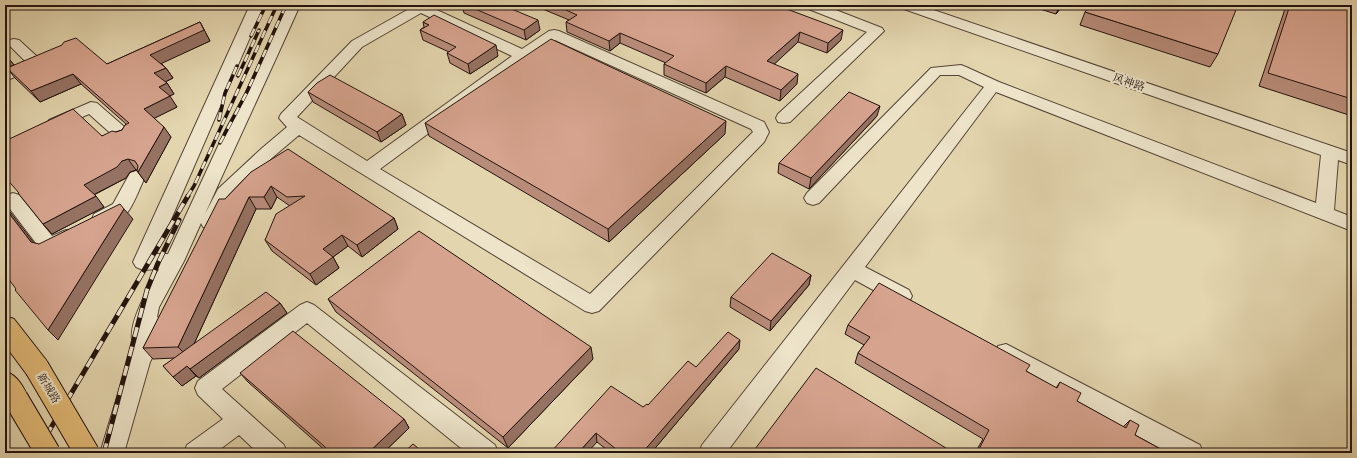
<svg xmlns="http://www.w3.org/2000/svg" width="1357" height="458" viewBox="0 0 1357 458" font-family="'IM FELL English','Noto Serif SC',serif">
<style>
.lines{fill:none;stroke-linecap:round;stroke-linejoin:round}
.minor-casing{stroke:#534435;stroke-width:2}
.major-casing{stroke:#23130d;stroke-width:2}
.minor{fill:#ede4ca;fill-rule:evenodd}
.major{fill:#e2ba77;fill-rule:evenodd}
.rail-far1-casing{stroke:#23130d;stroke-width:3.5}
.rail-casing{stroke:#23130d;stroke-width:5}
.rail-far1{stroke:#ede4ca;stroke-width:2.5;stroke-dasharray:8;stroke-linecap:butt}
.rail{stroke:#ede4ca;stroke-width:3.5;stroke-dasharray:10;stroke-linecap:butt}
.major-bridge-casing{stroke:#23130d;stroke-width:26;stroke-linecap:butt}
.major-bridge{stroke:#e2ba77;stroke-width:24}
.wall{fill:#b88c7a;stroke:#23130d}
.shaded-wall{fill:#967263;stroke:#23130d}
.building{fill:#d6a38e;stroke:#23130d}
.labels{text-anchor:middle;stroke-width:4;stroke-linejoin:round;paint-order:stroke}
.street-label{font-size:11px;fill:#23130d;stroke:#ede4ca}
</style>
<rect width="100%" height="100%" fill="#e3d5ae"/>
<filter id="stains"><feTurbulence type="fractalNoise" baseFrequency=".005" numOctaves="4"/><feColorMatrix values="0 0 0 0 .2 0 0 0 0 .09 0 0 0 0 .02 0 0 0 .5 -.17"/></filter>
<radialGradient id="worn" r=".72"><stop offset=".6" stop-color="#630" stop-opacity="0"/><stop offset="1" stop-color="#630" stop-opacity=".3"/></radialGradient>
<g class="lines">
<defs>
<path id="minor" d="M250,5h14l-108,249h12l57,-123 20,-37 41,-89h14c-31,70 -64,139 -95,209l13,-25 43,-40 26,-22 -8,-9 2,-4 71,-73 64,-36h10l96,44 27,-18 5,-1 5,1 205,91 5,10 -5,10 -165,169 -7,2 -7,-2 -286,-176 -26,22 -42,41 -14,29 -7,2 -7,-2 -2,-4 -17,38 -25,46 -2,10 8,3 3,6 -18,36 -26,91h-24l28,-92 6,-13c-10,-20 15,-61 25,-79l-16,1 -7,-3 -3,-5zM421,13l91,43 -145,105 -70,-44 65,-70zM555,40l196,89 2,3 -163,162 -210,-125z
M804,5h19l59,23 2,3 -94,91 -6,1 -6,-1 -2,-4 2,-4 89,-82 -61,-24z
M899,5h20l433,148v12l-14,-5 -4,50 18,7v14l-356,-139 -131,175 44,23 3,6 -3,6 -7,2 -7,-2 -40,-22 -129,173h-27l3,-8 282,-358 -25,-12h-19l-121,128 -6,2 -6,-2 -3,-5 3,-5 124,-125 30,-3 5,2 33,15 317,121 5,-48 -420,-147z
M14,39l5,1 25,23 -3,3 -36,15v-11l21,-8 -19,-19 2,-3z
M91,102l6,1 32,28 2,4 -2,4 -6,2 -6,-2 -28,-25 -34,15 -6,-1 -2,-4 2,-4z
M136,171l6,2 3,4c-4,8 -13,32 -19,37 -7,7 -22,13 -32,10l-2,-5 2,-5 19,-10 17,-31z
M13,193l6,2 33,41 14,-6 7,2 3,5 -3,5 -24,11 -7,-2 -32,-42 -5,2v-15z
M307,302l7,3 181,140 3,8h-31l-160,-130 -85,66 62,56 3,8h-29l-19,-18 -24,18h-31l3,-8 36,-26 -25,-24 -3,-7 3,-7 102,-76z
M1006,344l194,101 3,8h-35l-170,-93 -3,-7 3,-7z"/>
<path id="major" d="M5,316l9,3 32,41 4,8 -4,8 -9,3 -9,-3 -23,-31z
M5,371c13,5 18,15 24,28l-4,8 -9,4 -9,-4 -2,-2z"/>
</defs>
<use href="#minor" class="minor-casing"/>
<use href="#major" class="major-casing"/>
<use href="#minor" class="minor"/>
<use href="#major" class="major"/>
<defs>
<path id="rail-far1" d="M251,36l15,-31
M238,76l21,-46
M219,120l6,-27 12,-27
M220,143l27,-51 39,-87
M187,197l7,-11 83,-181"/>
<path id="rail" d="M36,453l152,-257
M104,453l43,-163 11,-27 21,-43"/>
</defs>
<use href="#rail-far1" class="rail-far1-casing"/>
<use href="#rail" class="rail-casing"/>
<use href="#rail-far1" class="rail-far1"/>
<use href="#rail" class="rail"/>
<defs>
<path id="major-bridge" d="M37,368l50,85
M16,399l32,54"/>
</defs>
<use href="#major-bridge" class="major-bridge-casing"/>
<use href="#major-bridge" class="major-bridge"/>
</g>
<path class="wall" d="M462,5h40l38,25 -14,10 -62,-27z
M533,5h248v2l60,33 -14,13 -29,-11 -24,22 23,20 -17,17 -55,-24 -19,16 -42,-18v-11l2,-1 -46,-20 -10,8 -43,-19 -1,-10 3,-2z
M1027,5h36l-7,9z
M1286,5h66v111l-93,-30 24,-71z
M1085,12l133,42 -8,13 -130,-42z
M200,22l10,19 -49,22 5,5 7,10 -8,4 2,1 7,11 -5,2 8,11 -23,11 17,19 -25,46 -9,-12v-1h-1l-6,2 -4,6 -32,17 10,12 -52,27 -9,-10 59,-88 20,-6 4,-6 -45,-40 -41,18 -25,-24 -8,-10 3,-2 -5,2v-14l9,11 93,-1z
M423,22l75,34 -28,18 -20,-11 -3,-10 2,-1 -26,-12 -3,-10 4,-3z
M308,92l94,22 4,11 -25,17 -68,-40z
M877,116l-68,73 -31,-16 1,-10z
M425,123l300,11 -116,108 -180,-106z
M251,172l143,46 4,11 -36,28 -14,-11 -15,11 6,11 -23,17 -44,-34 -7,-11 25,-34 -13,-9 -6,12h-15l-62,135 86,-41 7,10 -88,65 -3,-2 -14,10 -19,-20 12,-8 -22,1 -10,-11 82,-149z
M811,275l-2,10 -39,46 -40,-24 1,-10z
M328,299l265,60 -85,89 -172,-136z
M848,325l178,46 30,17 4,-6 17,19 46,26 7,-7 5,15 33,18h-193l8,-14 -128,-76 3,-10 6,-8 -19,-11z
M739,349l-88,104h-40l-14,-11 -47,11 98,-48 48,-38z
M240,373l164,46 5,9 -26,25h-55l-80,-71z"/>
<path class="shaded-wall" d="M1060,5h3l-7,9z
M538,20l2,10 -14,10 -2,-10z
M200,22l10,19 -54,25 -6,-11z
M843,30l-2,10 -14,13 1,-10z
M800,32l-2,10 -32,30 1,-11z
M620,33v10l-10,8 -1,-10z
M496,45l2,11 -28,18 -2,-10z
M5,54l9,11 -9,3z
M726,66l-1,11 -19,16v-10z
M166,68l7,10 -12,6 -7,-11z
M73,74l8,10 -41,18 -9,-11z
M798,74l-1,10 -17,17 1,-11z
M167,83l7,11 -9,4 -6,-11z
M170,96l7,11 -26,13 -7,-11z
M880,106l-3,10 -68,73 2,-11z
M402,114l4,11 -25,17 -4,-10z
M726,121l-1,13 -116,108 -1,-13z
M164,127l7,10 -25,46 -8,-11z
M128,159l8,11 -6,2 -4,6 -33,17 -9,-10 38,-24z
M271,186l6,11 -6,12 -7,-12z
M96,196l8,11 -52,27 -9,-10z
M249,197l7,12 -68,148 -10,-10z
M5,207l6,6 30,39 -10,-10 -26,-34z
M124,209l9,10 -75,121 -10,-10z
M394,218l4,11 -36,28 -5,-12z
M342,235l6,11 -15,11 6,11 -23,17 -6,-11 13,-25z
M811,275l-2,10 -39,46 1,-10z
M280,303l7,10 -88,65 -9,-9z
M740,340l-1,9 -88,104h-9z
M591,347l2,12 -85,89 -5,-11z
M187,366l9,10 -14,10 -9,-9z
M404,419l5,9 -26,25h-15z
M596,433l1,9 -10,11h-9z"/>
<path class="building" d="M466,5h36l36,15 -14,10z
M555,5h221l67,25 -15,13 -28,-11 -33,29 31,13 -17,16 -55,-24 -20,17 -42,-19 10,-8 -54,-23 -11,8 -43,-19 11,-7z
M1090,5h148l-20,49 -133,-42z
M1290,5h62v94l-84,-26z
M434,15l62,30 -28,19 -21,-11 9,-6 -36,-17 9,-5 -6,-3z
M200,22l4,8 -54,25 16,13 -12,5 13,10 -8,4 11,9 -26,13 20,18 -26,45 -1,-1 1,-5 -3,-5 -7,-2 -6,2 -5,6 -33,18 12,11 -53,28 -25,-31h1l-14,-16v-36l68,-32 29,27 10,-5 4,1 6,-2 3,-5 4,-2 -56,-49 -42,17 -24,-23 55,-23 2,-3 12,-4 31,26z
M551,39l175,82 -118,108 -183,-106z
M330,75l72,39 -25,18 -69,-40 9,-9z
M849,92l31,14 -69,72 -32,-15z
M288,149l106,69 -37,27 -15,-10 -19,14 10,8 -23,17 -45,-34 11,-26 29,-18 -18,1 -16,-11 -7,11h-15l-71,150 -35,1 76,-149h6l26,-27z
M120,204l4,5 -76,121 -33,-40 1,-1 -11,-15v-66l26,34 8,2z
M419,231l172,116 -88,90 -175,-138z
M772,253l39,22 -40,46 -40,-24z
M879,283l151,82 -4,6 31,17 3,-6 21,11 -4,8 49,27 4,-8 9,5 -4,10 33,18h-191l12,-23 -131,-77 12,-16 -22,-12z
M266,292l14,11 -90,66 -3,-3 -14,11 -10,-11z
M293,331l111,88 -36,34h-36l-92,-80z
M728,332l12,8 -98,113h-21l-25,-20 -18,20h-28l61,-67 32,21 4,-3 1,1 40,-44 8,6z
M816,368l138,85h-202z
M413,444l11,9h-21z"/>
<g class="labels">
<g class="street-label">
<text transform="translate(1129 82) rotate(19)" y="4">风神路</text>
<text transform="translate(49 388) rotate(59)" y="4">新城路</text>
</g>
</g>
<rect width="1357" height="458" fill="none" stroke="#e3d5ae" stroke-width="20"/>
<rect x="6" y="6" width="1345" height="446" fill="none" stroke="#23130d" stroke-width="2"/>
<rect x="10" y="10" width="1337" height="438" fill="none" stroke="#23130d"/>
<rect width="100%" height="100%" filter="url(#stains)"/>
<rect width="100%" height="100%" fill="url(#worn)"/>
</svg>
